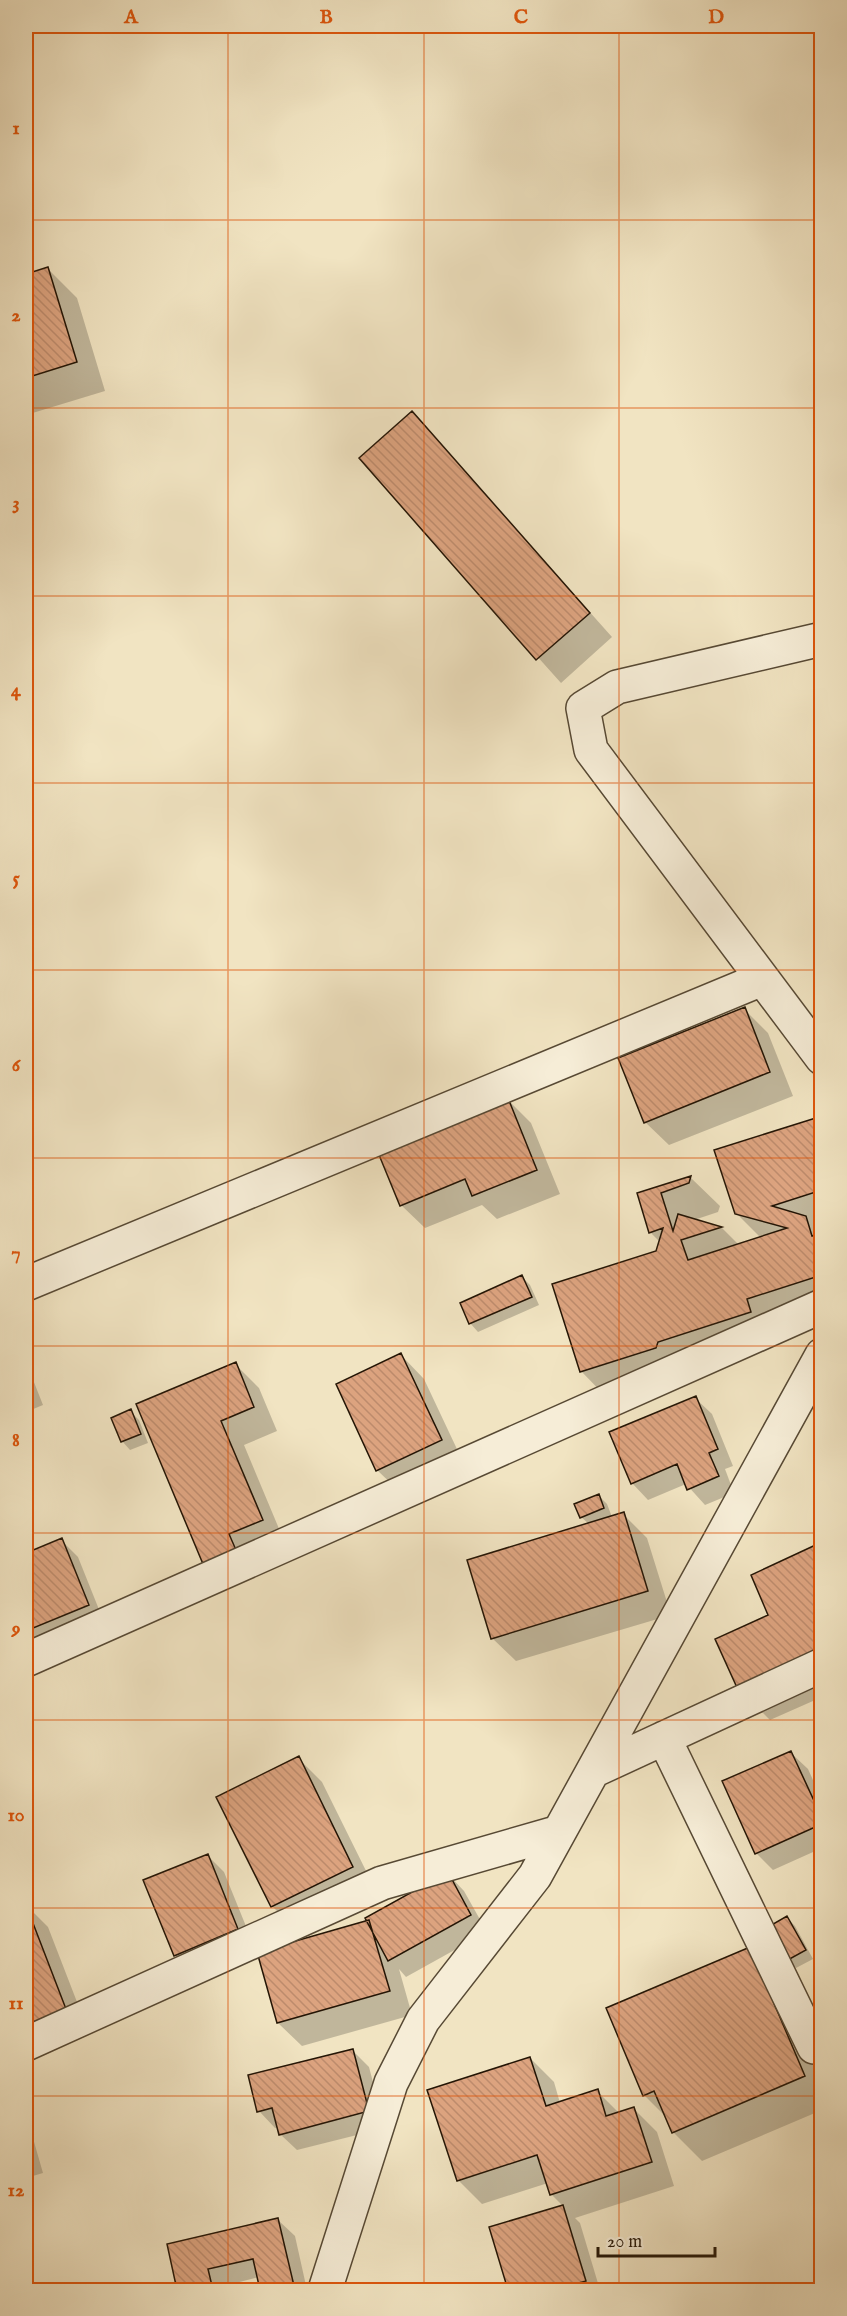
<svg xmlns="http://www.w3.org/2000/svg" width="847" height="2316" viewBox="0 0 847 2316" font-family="'IM FELL English',serif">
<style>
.shadow{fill:#0003}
.building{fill:url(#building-back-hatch);stroke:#241505;stroke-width:1.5}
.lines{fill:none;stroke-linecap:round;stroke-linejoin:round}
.minor-casing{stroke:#574934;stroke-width:36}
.minor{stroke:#f6edd7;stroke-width:33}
.grid{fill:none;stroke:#de560c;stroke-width:1.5;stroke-opacity:0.55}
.neatline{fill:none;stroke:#de560c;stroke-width:2}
.grid-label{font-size:20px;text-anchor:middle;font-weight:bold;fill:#de560c}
</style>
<defs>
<pattern id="building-back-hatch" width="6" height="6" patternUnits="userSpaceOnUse" patternTransform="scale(1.5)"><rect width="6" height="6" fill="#dca37f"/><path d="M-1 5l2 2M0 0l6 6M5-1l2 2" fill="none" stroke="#bd8b6c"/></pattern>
</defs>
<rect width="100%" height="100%" fill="#f1e4c2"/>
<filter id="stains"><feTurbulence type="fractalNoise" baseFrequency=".00333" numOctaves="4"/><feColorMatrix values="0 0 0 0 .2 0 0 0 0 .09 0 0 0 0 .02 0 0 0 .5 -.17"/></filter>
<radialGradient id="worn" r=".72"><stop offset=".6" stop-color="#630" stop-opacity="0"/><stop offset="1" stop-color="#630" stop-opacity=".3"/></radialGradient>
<path class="shadow" d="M48,269l29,29 28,93 -79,24v-139z
M412,413l200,224 -51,46 -200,-224z
M744,1009l24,24 25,63 -124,49 -24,-23z
M507,1099l24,24 29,71 -63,25 -15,-14 -57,23 -24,-23z
M822,1117v111l-4,2 4,3v80l-212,88 -29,-30 76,-119 3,-10 -10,-10 -11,-38 52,-16 29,28 -2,6 -24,8 28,8 17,17 22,-7 -25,-25z
M522,1277l8,8 9,20 -61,27 -8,-9z
M401,1355l23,24 40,85 -63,29 -24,-23z
M26,1362l17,43 -17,7z
M235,1364l24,24 18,43 -33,14 41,98 -57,43 -90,-181z
M695,1398l17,16 21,52 -8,3 9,24 -29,12 -19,-21 -38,16 -16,-17z
M130,1411l9,9 9,23 -18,7 -8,-9z
M599,1496l8,8 5,13 11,-3 24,24 24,77 -155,46 -24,-23 97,-114 -8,-7z
M61,1540l17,17 26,65 -67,28 -11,-11v-85z
M822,1544v153l-52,23 -29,-29 29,-76z
M791,1753l17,16 14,31v48l-49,22 -17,-17z
M298,1758l24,24 54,109 -80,39 -24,-24z
M208,1856l16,16 30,74 -62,26 -17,-17z
M448,1874l16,17 23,41 -81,45 -7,-8 13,46 -110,31 -24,-23 -19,-70 111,-32z
M26,1905l22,22 41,106 -40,15 -23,-23z
M787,1918l8,8 18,33 -17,9 -8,-8z
M779,1978l43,101v31l-120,51 -29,-29 -5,-13 -24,-24z
M353,2051l16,16 16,61 -88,22 -17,-16 -1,-7 -4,1 -16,-17z
M530,2058l24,24 6,21 37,-12 22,22 15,-4 23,23 17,54 -99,32 5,5 20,67h-90l-19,-62 72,-22 -12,-12 -3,-11 -66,21 -24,-24z
M26,2114l17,59 -17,5z
M278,2220l17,16 12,54h-45l-3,-13 -35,9 1,4h-46l-10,-45z"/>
<path class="building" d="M48,267l29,95 -51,16v-104z
M412,411l178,202 -54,47 -177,-202z
M745,1007l25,65 -126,51 -26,-65z
M508,1098l29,72 -65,26 -7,-17 -65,27 -23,-56z
M822,1116v74l-50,16 34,10 6,20 10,-3v42l-75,24 4,13 -93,30 -2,6 -76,24 -28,-88 104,-33 7,-23 -14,5 -12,-40 54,-17 -2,7 -28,10 12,38 5,-17 44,13 -41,13 7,20 99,-32 -52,-14 -21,-64z
M522,1275l10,22 -63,27 -9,-21z
M401,1353l41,87 -66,31 -40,-87z
M236,1362l18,45 -33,14 42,99 -34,14 7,16 -33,14 -67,-160z
M696,1396l22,53 -9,4 10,23 -32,14 -10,-26 -46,20 -22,-52z
M131,1409l10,25 -20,8 -10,-24z
M599,1494l5,14 -24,10 -6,-14z
M624,1512l24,79 -157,48 -24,-79z
M62,1538l27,67 -63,26v-78z
M822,1542v112l-83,38 -24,-53 53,-24 -17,-40z
M791,1751l31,67v6l-67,30 -33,-73z
M299,1756l54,111 -82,40 -55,-110z
M208,1854l30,75 -64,27 -31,-76z
M448,1872l23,43 -83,46 -23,-43z
M26,1905l40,104 -40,16z
M787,1916l19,34 -20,11 -18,-34z
M369,1920l21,71 -113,32 -20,-71z
M750,1947l55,129 -133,57 -18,-42 -11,5 -37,-88z
M353,2049l16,62 -90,24 -7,-27 -15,4 -9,-37z
M530,2057l16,49 52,-17 8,27 28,-9 18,55 -102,33 -13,-40 -80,26 -30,-91z
M563,2205l23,76 -32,9h-46l-19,-63z
M278,2218l17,72h-35l-7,-31 -45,10 5,21h-36l-10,-46z"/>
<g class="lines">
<defs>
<path id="minor" d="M822,639l-205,48 -34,21 8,42 231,308
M26,1284l736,-305
M26,1660l796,-354
M664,1738l150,309
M593,1771l229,-106
M26,2044l356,-161 177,-51
M325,2290l66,-207 32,-63 112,-144 287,-521"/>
</defs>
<use href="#minor" class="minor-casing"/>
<use href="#minor" class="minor"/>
</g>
<path class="grid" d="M228,26v2264M424,26v2264M619,26v2264M26,220h796M26,408h796M26,596h796M26,783h796M26,970h796M26,1158h796M26,1346h796M26,1533h796M26,1720h796M26,1908h796M26,2096h796"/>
<rect width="847" height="2316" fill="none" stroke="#f1e4c2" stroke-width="66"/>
<path d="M598 2247v9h117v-9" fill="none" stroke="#241505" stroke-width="3"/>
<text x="607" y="2247" font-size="18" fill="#241505" stroke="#f6edd7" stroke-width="4.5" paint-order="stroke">20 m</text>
<rect x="33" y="33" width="781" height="2250" class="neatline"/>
<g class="grid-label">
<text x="131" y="23">A</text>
<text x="326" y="23">B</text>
<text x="521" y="23">C</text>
<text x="716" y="23">D</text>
<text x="16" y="134">1</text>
<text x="16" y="321">2</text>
<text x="16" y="509">3</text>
<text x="16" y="696">4</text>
<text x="16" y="884">5</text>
<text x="16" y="1071">6</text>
<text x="16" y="1259">7</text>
<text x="16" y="1446">8</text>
<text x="16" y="1634">9</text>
<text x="16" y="1821">10</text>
<text x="16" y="2009">11</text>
<text x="16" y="2196">12</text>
</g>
<rect width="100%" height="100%" filter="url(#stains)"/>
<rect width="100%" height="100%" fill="url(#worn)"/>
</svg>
